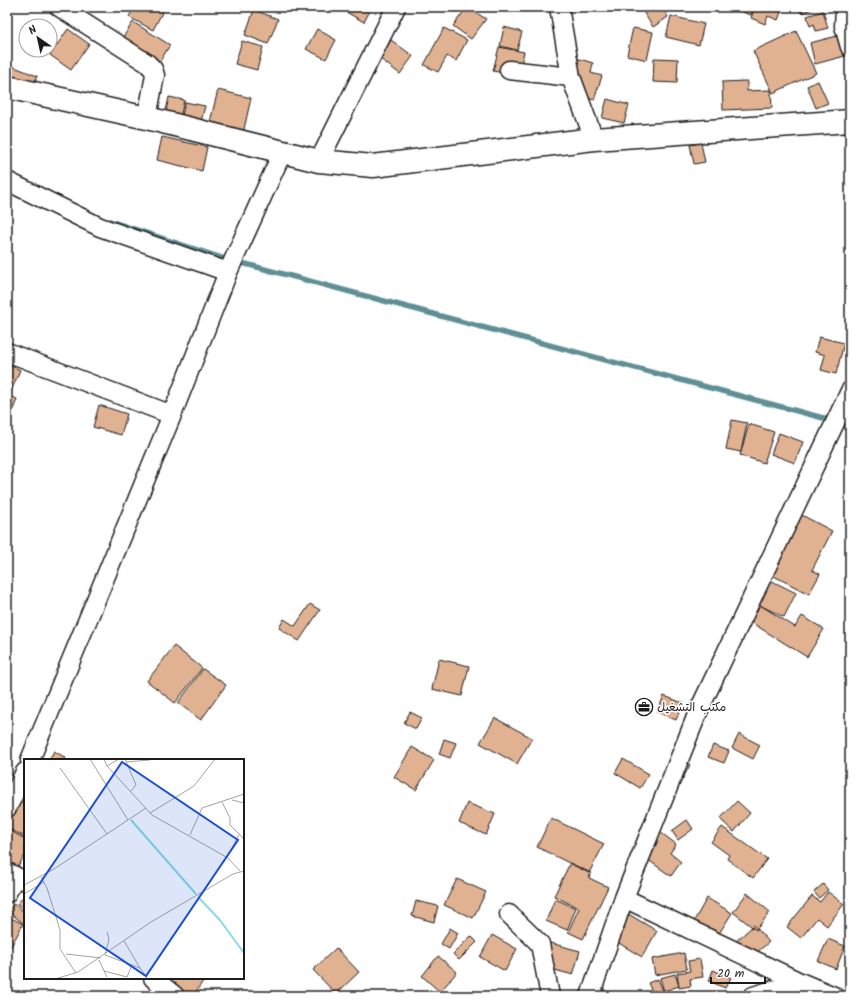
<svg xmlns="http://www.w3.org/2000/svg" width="857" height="1003" viewBox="0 0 857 1003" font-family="Kalam,'Playpen Sans Arabic',sans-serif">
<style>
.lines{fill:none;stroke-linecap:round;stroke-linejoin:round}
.stream{stroke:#5e8f95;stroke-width:5.5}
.building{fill:#e1b292;stroke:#1c1c1c}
.minor-casing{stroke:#1c1c1c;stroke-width:21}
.tertiary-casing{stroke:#1c1c1c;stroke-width:25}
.minor{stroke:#fff;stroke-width:18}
.tertiary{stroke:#fff;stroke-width:22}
.labels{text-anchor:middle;stroke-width:3;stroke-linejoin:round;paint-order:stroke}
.poi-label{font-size:12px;fill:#1c1c1c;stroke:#fff;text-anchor:start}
.inset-river{fill:none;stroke:#8adbe5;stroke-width:2}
.inset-road{fill:none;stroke:#a4a4a4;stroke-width:1}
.view{fill:#1d4ed8;fill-opacity:0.15;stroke:#1d4ed8;stroke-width:2}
.inset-edge{fill:none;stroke:#1c1c1c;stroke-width:2}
</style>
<rect width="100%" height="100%" fill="#fff"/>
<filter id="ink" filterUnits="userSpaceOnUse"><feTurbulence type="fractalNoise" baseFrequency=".025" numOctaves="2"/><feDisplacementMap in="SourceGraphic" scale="8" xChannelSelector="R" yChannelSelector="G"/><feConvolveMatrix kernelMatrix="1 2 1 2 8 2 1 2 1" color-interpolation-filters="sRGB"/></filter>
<g filter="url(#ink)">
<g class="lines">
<path class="stream" d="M110,221l115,38
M242,263l585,156
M845,424l5,1"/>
</g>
<path class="building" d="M7,7h4l-4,8z
M134,7h31l-12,23 -24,-13z
M337,7h35l-8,15z
M467,7l19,12 -15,20 -18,-13z
M640,7h22l6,10 -15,10z
M733,7h21l-3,8 -18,-6z
M755,7h28l-5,13 -10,-4 -3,8 -14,-6z
M799,7h16v1l-14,5z
M254,10l24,9 -10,25 -23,-9z
M823,11l5,17 -12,3 -2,-7 -4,2 -3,-10z
M671,16l33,8 -5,21 -33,-8z
M133,22l37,23 -13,21 -39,-21z
M504,27l18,5 -5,18 -17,-4z
M444,28l23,12 -11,21 -9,-5 -9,16 -14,-7z
M633,28l20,4 -6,28 -20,-5z
M68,29l21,15 -18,26 -21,-15z
M317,29l19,11 -10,19 -20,-10z
M796,31l20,42 -43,20 -20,-42z
M841,35l4,21 -30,8 -5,-21z
M391,40l22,16 -13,18 -21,-16z
M242,41l21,6 -6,23 -22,-6z
M499,47l25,5 -6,24 -25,-5z
M576,58l17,5 -2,10 11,3 -8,24 -29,-9z
M654,58l24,1 -1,24 -24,-1z
M7,64l30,12 -9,23 -21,-9z
M747,81v10l24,-1 1,18 -49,2 -1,-28z
M818,81l10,22 -12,5 -9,-22z
M218,90l33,8 -9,40 -34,-8z
M169,97l15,3 -5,23 -15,-3z
M607,99l22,6 -5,18 -22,-5z
M185,102l20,4 -6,23 -19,-5z
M162,137l45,10 -5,24 -45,-11z
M701,143l4,19 -11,2 -4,-19z
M819,337l25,6 -8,31 -15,-4 4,-15 -10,-3z
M7,364l13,6 -11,26 8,3 -4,11 -6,-2z
M99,405l28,9 -6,21 -28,-8z
M732,420l15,3 -6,29 -15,-3z
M749,424l25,8 -10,31 -24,-8z
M779,433l24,9 -8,21 -24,-9z
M796,512l36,19 -20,39 8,4 -11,20 -45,-23z
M758,574l38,19 -12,24 -39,-19z
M749,598l46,29 7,-11 22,13 -17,28 -68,-42z
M310,604l10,6 -21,31 -20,-13 5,-9 11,7z
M174,646l28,22 -27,35 -28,-22z
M439,659l30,7 -7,30 -30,-7z
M203,669l23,16 -25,35 -23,-17z
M664,696l19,7 -7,17 -19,-8z
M410,712l12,6 -6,11 -12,-6z
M495,718l37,20 -15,26 -37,-21z
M739,734l21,11 -7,14 -21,-11z
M444,739l12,4 -6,15 -11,-4z
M713,745l16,6 -5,12 -16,-6z
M412,747l22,13 -18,30 -22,-13z
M54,751l12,7 -2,2h-15z
M623,759l26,15 -9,14 -25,-15z
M680,759l10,6 -9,17 -11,-5z
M20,798l5,3v36l-18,-9v-6z
M737,801l13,12 -16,19 -14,-13z
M467,803l28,11 -9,21 -27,-12z
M551,818l53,26 -15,29 -52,-26z
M687,820l6,9 -15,11 -6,-9z
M652,826l24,18 -6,9 11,9 -10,14 -37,-26z
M722,827l45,32 -14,19 -26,-19 2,-4 -18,-13z
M7,829l18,10v16l-10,17 -8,-4z
M570,863l21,10 -2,5 19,9 -25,52 -15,-7 11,-24 -25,-12z
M457,879l29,13 -13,26 -29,-13z
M823,884l5,6 -9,8 -5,-6z
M828,892l16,12 -17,22 -10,-8 -16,20 -14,-11 25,-31 8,6z
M747,893l23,19 -14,18 -23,-18z
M23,897l2,1v13l-8,-7z
M707,898l25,15 -14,22 -24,-14z
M555,899l21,9 -9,22 -21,-9z
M416,901l22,5 -4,16 -22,-6z
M14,904l11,9v9l-1,2 -16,-13z
M620,909l37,22 -15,26 -25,-15 8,-14 -12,-7z
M7,916l16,8 -15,28h-1z
M754,925l15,17 -20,17 -14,-17z
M450,928l8,5 -9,16 -8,-5z
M492,935l25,14 -12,22 -25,-14z
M471,936l6,6 -18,18 -6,-6z
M828,939l17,7 -9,23 -18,-8z
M543,941l37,10 -7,24 -36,-10z
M336,948l23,24 -23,22 -23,-24z
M684,953l3,16 -32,6 -3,-16z
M438,956l19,16 -17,20 -18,-16z
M700,959l3,18 -13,2 1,7 -12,2 -2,-15 13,-2 -2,-10z
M713,970l18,8 -6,10 -16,-7z
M675,974l4,12 -15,5 -4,-13z
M162,978h43l-12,18h-3z
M600,978l7,18h-18z
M658,979l6,14 -6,3h-4l-6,-13z"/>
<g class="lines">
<defs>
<path id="minor" d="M59,7l88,56 6,6 2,6 -8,43
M559,7l12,70 23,62
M845,7l-1,19 6,21
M509,70l62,7
M319,161l77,-154
M7,181l93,46 128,45
M7,352l165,63
M30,760l142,-345 56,-143 54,-119
M7,808l18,-36
M7,872l18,9
M7,893l8,-17
M624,898l176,84
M509,914l31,30 10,52
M153,978l22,18
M590,996l34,-98 74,-186 152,-321
M753,996l47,-14 34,14"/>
<path id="tertiary" d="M7,87l140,31 172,43 54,5 221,-27 256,-18"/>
</defs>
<use href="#minor" class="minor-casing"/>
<use href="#tertiary" class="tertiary-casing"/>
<use href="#minor" class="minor"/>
<use href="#tertiary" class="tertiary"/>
</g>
</g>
<defs>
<symbol id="office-ring" viewBox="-11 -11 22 22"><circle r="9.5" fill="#fff" stroke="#1c1c1c" stroke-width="1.5"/><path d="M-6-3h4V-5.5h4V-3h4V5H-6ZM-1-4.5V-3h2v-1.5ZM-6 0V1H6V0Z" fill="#1c1c1c"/></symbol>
</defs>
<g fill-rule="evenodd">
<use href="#office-ring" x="634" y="697" width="20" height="20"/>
</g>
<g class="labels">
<g class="poi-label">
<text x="657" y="711">مكتب التشغيل</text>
</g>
</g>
<g transform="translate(24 759)">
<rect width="220" height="220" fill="#fff"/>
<path class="inset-river" d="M107,61l65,74M174,138l21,22 25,34"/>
<path class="inset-road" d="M66,0l38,61M80,0l3,7 45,49 76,43 12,13M101,0l11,26 -5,6M102,3l24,-2M83,7l12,-7M36,9l47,66M208,41l12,3M198,43l8,16v7l14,14M126,54l44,-27 21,-27M166,76l12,-27 42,-14M203,98l12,-22M17,118l6,11 13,42v19l16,24M0,126l30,-16 92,-61M0,135l20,-12M83,173l2,7 -4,16 35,13 8,11M100,182l16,27M42,195l35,4M75,201l8,17M80,212l23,6 5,-12M31,220l23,-7 73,-50 82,-48 11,-3"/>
<path class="view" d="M98,3l116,78 -92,136 -116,-78z"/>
<rect width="220" height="220" class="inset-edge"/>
</g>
<rect width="857" height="1003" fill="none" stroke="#fff" stroke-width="24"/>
<rect x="12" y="12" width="833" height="979" fill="none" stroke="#1c1c1c" stroke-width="1.5" filter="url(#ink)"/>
<g transform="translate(38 38) rotate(326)"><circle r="19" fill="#ffffff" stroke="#a4a4a4"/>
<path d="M0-3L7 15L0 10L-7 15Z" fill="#1c1c1c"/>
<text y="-6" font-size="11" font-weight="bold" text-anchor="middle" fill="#1c1c1c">N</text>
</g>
<path d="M711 977v6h54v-6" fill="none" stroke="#1c1c1c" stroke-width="2"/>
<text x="717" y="977" font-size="12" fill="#1c1c1c" stroke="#ffffff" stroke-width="3" paint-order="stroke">20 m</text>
</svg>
